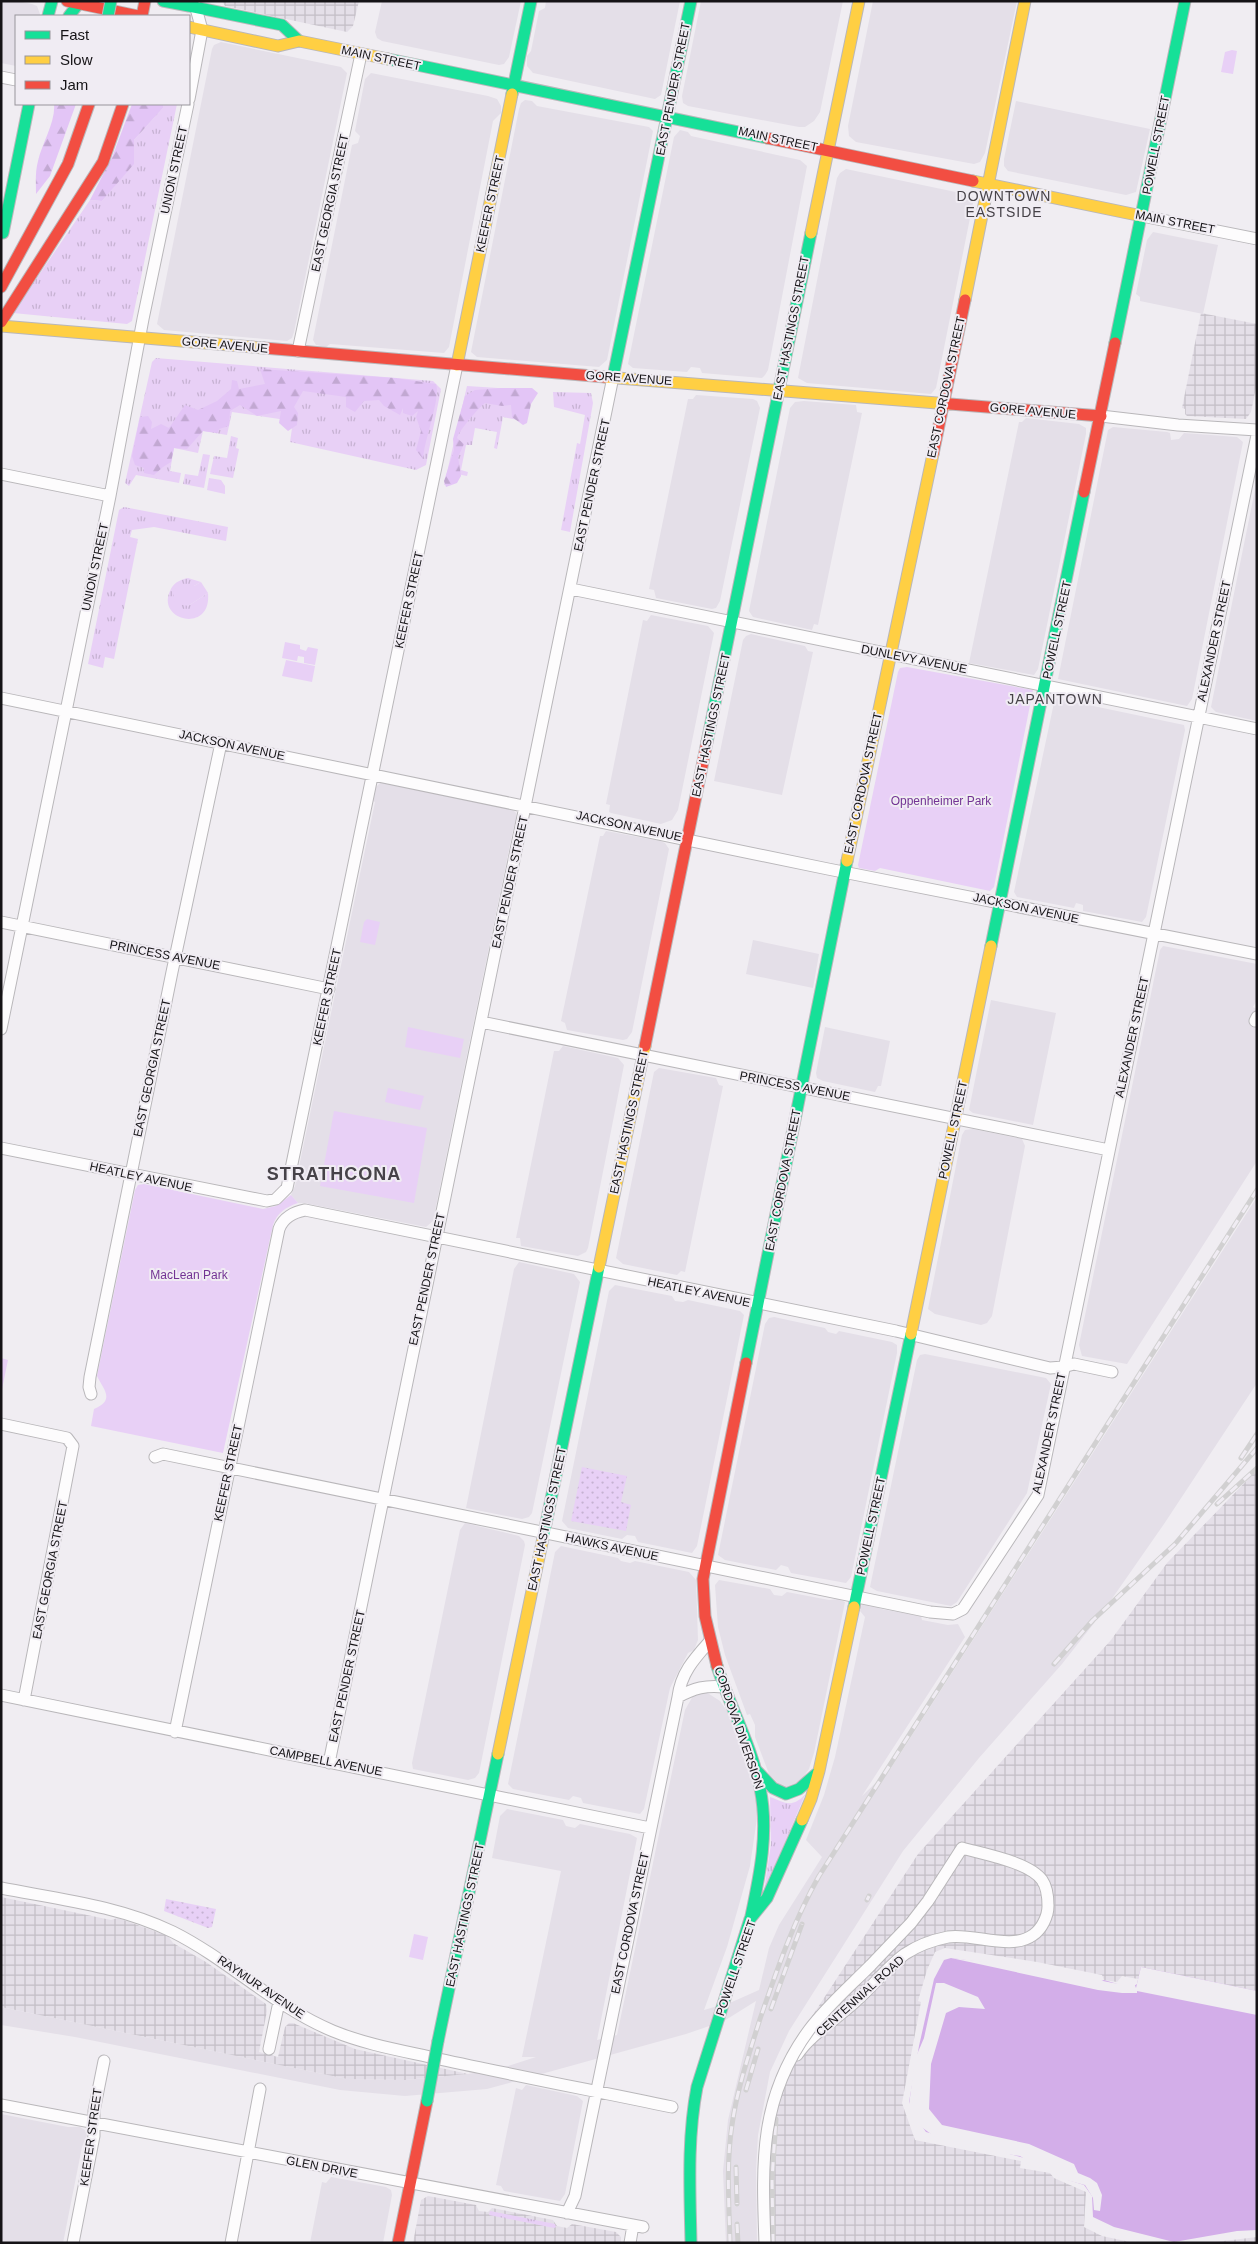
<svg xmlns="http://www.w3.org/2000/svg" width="1258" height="2244" viewBox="0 0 1258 2244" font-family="Arial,sans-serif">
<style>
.built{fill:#e4dfe8}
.industrial{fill:url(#industrial-grid)}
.grass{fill:url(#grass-tufts)}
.forest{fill:url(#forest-firs)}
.park{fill:#e8d0f6}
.garden{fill:url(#garden-dots)}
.water{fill:#d3aee9}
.pier{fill:#f0edf2}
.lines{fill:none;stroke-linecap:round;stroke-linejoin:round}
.street-casing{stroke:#b9b7ba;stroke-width:13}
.fast-casing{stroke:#b9b7ba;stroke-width:13}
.slow-casing{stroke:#b9b7ba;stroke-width:13}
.jam-casing{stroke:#b9b7ba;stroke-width:13}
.street{stroke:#fdfcfd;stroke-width:11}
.fast{stroke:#16e098;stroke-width:11}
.slow{stroke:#ffcf43;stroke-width:11}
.jam{stroke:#f24e42;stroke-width:11}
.rail-casing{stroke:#d1d0d1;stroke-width:5}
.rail{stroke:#f0ecf3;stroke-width:3;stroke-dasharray:9;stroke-linecap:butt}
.street-bridge-casing{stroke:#b9b7ba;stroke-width:13;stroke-linecap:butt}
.fast-bridge-casing{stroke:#b9b7ba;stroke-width:13;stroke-linecap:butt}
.street-bridge{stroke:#fdfcfd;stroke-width:11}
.fast-bridge{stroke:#16e098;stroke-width:11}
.labels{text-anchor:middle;stroke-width:4;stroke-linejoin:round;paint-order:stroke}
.street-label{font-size:12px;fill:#151316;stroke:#f0ecf3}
.park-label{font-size:12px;fill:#733494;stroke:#f0ecf3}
.neighbourhood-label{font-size:14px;letter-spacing:1px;fill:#464248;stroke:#f0ecf3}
.district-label{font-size:18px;font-weight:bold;letter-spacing:1px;fill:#464248;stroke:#f0ecf3}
</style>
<defs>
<pattern id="industrial-grid" width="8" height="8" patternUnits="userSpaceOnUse" patternTransform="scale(1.25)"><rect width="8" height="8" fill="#e4dfe8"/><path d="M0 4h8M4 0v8" fill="none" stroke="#c3bec6"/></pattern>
<pattern id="grass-tufts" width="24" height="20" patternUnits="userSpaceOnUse" patternTransform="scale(1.25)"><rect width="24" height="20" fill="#e8d0f6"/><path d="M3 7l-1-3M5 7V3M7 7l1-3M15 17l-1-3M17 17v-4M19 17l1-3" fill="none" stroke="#c6b2d2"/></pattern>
<pattern id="forest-firs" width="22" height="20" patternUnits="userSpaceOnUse" patternTransform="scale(1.25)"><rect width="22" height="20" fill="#e3c5f6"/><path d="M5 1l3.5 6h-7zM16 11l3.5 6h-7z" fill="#c2a8d2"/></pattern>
<pattern id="garden-dots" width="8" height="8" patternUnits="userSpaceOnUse" patternTransform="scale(1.25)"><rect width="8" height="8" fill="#e8d0f6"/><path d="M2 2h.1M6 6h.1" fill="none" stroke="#c6b2d2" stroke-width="1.8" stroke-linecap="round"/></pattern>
</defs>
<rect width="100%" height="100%" fill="#f0edf2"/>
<path class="built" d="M1,1h16l15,3 5,2 3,8v2h-24v50l-15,-3z
M382,1h139l-12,56 -5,7 -5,1 -117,-24 -5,-3 -2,-6z
M546,1h134l-19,94 -6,4 -122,-26 -6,-7v-10l4,-5 8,-40 6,-3z
M701,1h142l-23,111 -6,9 -9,6h-6l-111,-21 -5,-3 -1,-7z
M873,1h144l-32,152 -5,9 -6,2 -118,-22 -7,-6 -1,-10z
M221,42l120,25 6,6 -53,259 -2,6 -5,3 -123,-11 -7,-6 55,-275 2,-4z
M371,73l117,23 9,3 4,7v7l-8,8 -44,226 -5,6 -114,-9 -4,3 -10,-2 -3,-5 39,-195 6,-2 2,-7 -5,-5 10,-52z
M525,100l7,1 5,5 112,21 4,4 -46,229 -8,7 -122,-10 -6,-5 48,-243 2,-6z
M1016,101l134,28 -14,63 -10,3 -118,-24 -4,-5v-7z
M680,130l8,2 3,4 109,24 7,6 -39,204 -3,5 -3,3 -60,-5 -2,-5 -9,-1 -4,5 -54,-4 -5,-4 46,-227z
M846,169l124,26 4,3 -38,190 -5,6 -124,-11 -9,-5 39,-200 3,-5z
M1153,232l65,13 -15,69 -63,-13v-4l-4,-3 11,-54z
M696,395l57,4 4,2 3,7 -40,193 -4,7 -4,1 -56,-11 -2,-8 -5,-1 39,-190h5z
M804,401l52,4 1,7 5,1 -44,212 -4,-1 -2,6 -59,-13 -4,-6 41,-203 5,-6z
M1026,418l53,6 7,4v6l-48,235 -4,6 -65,-12 50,-241h3z
M1113,427l54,5 3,1 1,7 8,-1 5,-6 53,4 6,5 -51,257 -5,7 -129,-27 50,-249z
M1257,480v241l-41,-9 -5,-5z
M651,615l57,11 6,7 -36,177 -6,10 -11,4 -50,-11 -2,-1 1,-7 -4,-1 37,-184 4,1z
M751,634l54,12 3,5 5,1 -31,143 -68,-14 29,-141 3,-4z
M1055,698l129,27 1,5 -39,187 -4,5 -59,-11v-6l-3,-1 -4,-1 -2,5 -57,-11 -3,-5z
M381,782l131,27 4,4 1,4 -4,13 -80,391 -7,6 -122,-24h-6l-7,-8 4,-9 80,-384 -2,-1 2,-13z
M606,831l54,10 5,2 4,6 -37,183 -5,7 -4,1 -56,-10 -2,-7 -4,-2 39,-185h3z
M753,940l66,14 -6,34 -67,-14z
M1163,946l94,18v36l-4,7 4,2v152l-130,203 -45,-8 -3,-11 81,-395z
M991,1000l65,13 -23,112 -60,-12 -4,-3z
M825,1027l65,14 -9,45h-3l-3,6 -52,-11 -6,-3 -1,-5z
M563,1046l55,12 6,7 -36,183 -2,4 -8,4 -57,-10 -1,-8h-4l38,-187h5z
M659,1068l57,10 3,7 4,1 -38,186 -4,-1 -4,4 -54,-11 -7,-6 38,-186z
M973,1129l49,10 3,7 -33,170 -5,7 -6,2 -46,-11 -7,-5 34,-174 3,-5z
M1257,1197v186l-93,141 -62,89 -40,51 -83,94 -76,93 -114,180 -19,41 -12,63 -2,35 1,73h-31l-3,-72 5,-51 28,-119 -32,20 -38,13 -199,55 -82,7 -65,-6 -265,-53 -74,-12v-18l346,72 58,1 63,-6 37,-7 31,-10h-14l39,-186 -69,-13 8,-42 7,-7 56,11 3,6 9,2 5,-4 50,10 7,4 -40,202 20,-5 68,-325 9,-16 12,-2 14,9 7,10 24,65 7,35 -8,55 -23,81 -23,63 28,-8 27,-12 10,-42 10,-23 43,-68 -16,-17 18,-45 11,-38 30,-140 -5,-6 2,-8 13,2 6,4 40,7 1,4 26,5 10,-1 7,13 -103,159 29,-28z
M519,1262l55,12 6,8 -48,231 -3,4 -7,2 -56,-11 48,-239z
M615,1285l57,11 3,5 8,1 5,-2 52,11 4,4 -47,231 -5,7 -54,-11 -3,-6 -8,-1 -5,4 -54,-11 -6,-7 47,-230z
M774,1317l51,11 3,4 8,2 3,-3 53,11 5,3v8l-46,224 -5,6 -55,-10 -3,-6 -7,-2 -5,5 -51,-10 -7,-5 47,-231 4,-6z
M925,1354l121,24 5,6 -24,109 -70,109 -6,4 -74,-15 -7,-4 47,-227 3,-5z
M465,1523l54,13 5,5 1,4 -46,228 -4,5 -7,2 -55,-11 -1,-6 48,-233z
M561,1546l57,12 3,3 9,2 5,-2 54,11 7,8 2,60 -4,10 -6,3 -18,35 -26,121 -4,5 -57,-11 -2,-5 -8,-2 -4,4 -56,-11 -5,-5 47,-232z
M719,1580l51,9 4,6 8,1 5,-4 42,8 9,-1 7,3 -31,151 -5,16 -12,17 -14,2 -14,-14 -14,-37v-12l-5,-11 -3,1 -22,-60 -7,-28 -3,-42z
M526,2085l51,11 6,5 -18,93 -5,7 -56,-10 -3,-5 -5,-1 20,-97 6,2z
M1,2114l67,13h12l5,3 2,5 -5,12 -19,96h-62z
M331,2177l55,10 5,3 1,5 -9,48h-73l12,-61 4,1z"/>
<path class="industrial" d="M222,1h137l-6,25 -6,6 -122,-26z
M1201,313l56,11v59l-6,29 -5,7 -59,-3 -2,-2v-5l-3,-1z
M1257,1470v545l-121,-25 2,-11 -16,-3 -5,6 -13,-2 -2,-5 -65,-13 -92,-14 -10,4 -8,18 -9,31 3,1 -19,101 13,37 106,21 -1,7 30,5 4,5 32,14 -2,35 18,9 33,7h-360l-2,-62 -4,-34 7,-43 31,-80 111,-170 193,-214 56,-77z
M1,1897l110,23 7,-2 50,18 5,7 33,19 60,42 1,7 -8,41 19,5 7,-30 4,-4h4l62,26 113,25 -63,6 -58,-1 -346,-72z
M428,2196l48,9 3,6 9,1 4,-4 61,12 4,6 10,2 5,-4 44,8 5,5v6h-208l8,-43z
M1257,2237v6h-50z"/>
<path class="grass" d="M163,104h14l-45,217 -5,3 -114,-11 77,-113 12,1 31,-37 1,-24 29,-32z
M156,358l277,23 8,8 -15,76 -10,5 -126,-28 3,-21 -61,-9 -5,23 -24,-4 -5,22 -24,-5 -4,23 11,2 -2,10 -43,-8 -7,11 -4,-3 27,-121z
M467,386l63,4 -8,31 -19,-4 -6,32 -3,-1 3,-16 -22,-4 -3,17h-6l-5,25 7,2 -1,4 -15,-3 -3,11 -5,1z
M553,392l38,1 2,10 -23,129 -9,-2 16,-87 3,1 5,-29 -31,-8z
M231,436l7,2 -2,10 3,1 -6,29 -23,-4 4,-18 13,2z
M203,454l7,1 -6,33 -21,-4 2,-10 13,2z
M124,507l104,20 -2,14 -72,-14 -22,3 -2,7 8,2 -24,120 -9,-2 -2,11 -15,-4 31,-154z
M188,578l13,4 -7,4 -6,20 20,-13c4,41 -52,28 -38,-2 3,-8 9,-11 18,-13z
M805,1795l-41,96 7,-47 -1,-47c15,5 20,12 35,-2z
M490,2211l65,13 1,3 -2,1 -65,-13z"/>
<path class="forest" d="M54,104h22l-26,72 -14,18c0,-11 -1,-22 2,-33 4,-18 18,-40 16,-57z
M132,104h31v4l-29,32v24l-32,37 -12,-1 23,-45z
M260,369l135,9 41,6c5,14 -12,56 -13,75l-7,-9 5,-19 -5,-14 2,-6 -6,5 -9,-3v-5l-3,7 -16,-9 -5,-6 -15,1 -9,11 -9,-5v-10l-43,-6 -9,16 4,6 -1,12 -9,6 -9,-8 2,-12 -24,5 -17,-11 -10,6 -1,15 -10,3 -1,4 -15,-2 -16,18 -13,-1 -3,14 -8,5 -9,8 -10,-2v-5l-9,-3 -3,-9 8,-39 8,-1 4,6 -1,7 10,-5 8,4 16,-23 13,5 19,-9 14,-12 1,-9 5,1 2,8 26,-5z
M501,388h31l6,5 -7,11 -4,19 -4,2 -11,-8 -1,-12 -9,1 -17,-3c-7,5 -26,28 -28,35l7,6 -6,13 3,19 -4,7 -11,4 -2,-6 10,-31 -1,-11 12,-43 10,-6z"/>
<path class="park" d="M1232,50l5,1 -4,23 -12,-2 4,-20z
M209,478l12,2 4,6v8l-18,-4z
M201,582l7,11 -20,13 -13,-3 -2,-11 6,-9 15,3z
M285,642l15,3v4l6,2 2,-4 10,2 -3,16 -11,-2v-6l-6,-1 -1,5 -15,-3z
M286,660l29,6 -3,16 -30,-6z
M907,667l126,23 -39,197 -4,4 -110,-23 -5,3 -16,-3 -1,-3 40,-193 2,-4z
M367,919l13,3 -5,23 -15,-3 4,-20z
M408,1027l56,12 -4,19 -55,-11z
M388,1088l36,8 -4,14 -35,-8z
M334,1111l93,17 -13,75 -94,-17z
M144,1184l119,25 13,-3 15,-11 7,8c-12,4 -21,10 -25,22l-50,228 -132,-27 3,-17c22,-9 9,-20 3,-33l38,-186 3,-5z
M1,1358l7,2 -7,34z
M414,1934l14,3 -5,23 -14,-3z"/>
<path class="garden" d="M582,1467l45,9 -6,26 10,3 -5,26 -55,-10z
M166,1899l50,10 -4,18 -4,1 -44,-17z"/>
<path class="water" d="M951,1958l84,11 64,13 5,-2 27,8 6,-4 4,-17 116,24v239l-20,1 -63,11 -60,-15 -21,-10 -1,-21 -8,-11 -16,-5 -40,-21 -102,-27 -12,-17 -5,-13 10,-56 15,-67 10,-19z"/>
<path class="pier" d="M951,1958l83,9 79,16 18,2 3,-2 2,5 5,-21 116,24v24l-120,-24v2h-15l-24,-3z
M936,1983h8l34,14 7,12 -26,-2 -13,6 -15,51 -2,45 13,16 87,19 45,20 4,9 12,5 7,5 5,12 -2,16 -6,-1 -1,-12 -8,-13 -19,-5 -32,-15 -14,-9 -39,-6 -43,-11 -18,-13 -7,-9 -4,-12 6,-46 9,-21z"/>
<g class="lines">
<defs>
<path id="street" d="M1,77l15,3
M189,99l13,-69 -8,-29
M1142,216l115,23
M298,351l63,-297
M1101,416l77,9 79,5
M1,474l109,22
M571,589l686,140
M1,698l827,171 429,85
M1,922l328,67
M1255,1021l2,-4
M481,1022l628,128
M1,1029l109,-533 33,-177 45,-215
M1,1148l266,53 9,-2 11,-11 170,-823
M91,1394l-2,-7 1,-10 82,-405 49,-229
M1,1424l66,14 6,8 -49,254
M155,1457l8,-3 767,158 23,2 10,-5 75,-114 219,-1060
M1,1695l649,133
M678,1697c16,-9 28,-12 46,-10
M175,1732l104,-503c4,-11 15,-17 26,-19l591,121 154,37 13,-1 11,-3 38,8
M329,1763l284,-1386
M1,1888c57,11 119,18 172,44 56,28 102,75 160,99 34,14 71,20 106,28 78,17 156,32 233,48
M269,2049l10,-47
M797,2055c13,-20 41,-37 59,-54 17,-15 31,-34 49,-47 12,-8 28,-14 43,-17 26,-4 63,14 85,-2 9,-6 15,-19 15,-29 0,-9 -1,-19 -6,-26 -13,-18 -59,-26 -80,-32l-34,53 -17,22 -41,43
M1,2105l642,122
M567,2213l8,-17 103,-499c3,-24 16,-38 32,-56
M73,2243l21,-107v-25l10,-50
M231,2243l29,-154
M630,2243l3,-18"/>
<path id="fast" d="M163,1l26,5
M189,6l93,19 17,16
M48,16l4,-15
M69,16l10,-13
M388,59l379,79
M512,94l19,-93
M3,233l26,-129
M1115,343l70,-342
M613,377l78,-376
M707,742l104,-509
M991,946l93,-454
M746,1363l101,-502
M543,1538l56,-271
M854,1607l57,-273
M717,1666c13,41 35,80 43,122 9,43 0,86 -9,128
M757,1771l16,17 13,6 13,-5 17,-15
M438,2041l60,-287
M691,2243c-1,-52 -4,-104 6,-156l53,-168 17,-21 35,-78"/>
<path id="slow" d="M189,27l89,19 21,-5 89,18
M973,181l169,35
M811,233l48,-232
M965,300l60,-299
M1,326l263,22
M457,365l55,-271
M605,377l345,27
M847,861l86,-407
M599,1267l46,-221
M911,1334l80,-388
M498,1754l45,-216
M802,1820l9,-21 8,-28 35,-164"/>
<path id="jam" d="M67,1l71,15
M142,16l3,-15
M767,138l206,43
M1,287l67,-123 21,-60
M1,322l102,-160 20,-58
M264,348l341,29
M950,404l151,12
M933,454l32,-154
M1084,492l31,-149
M645,1046l62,-304
M717,1666l-12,-50 -2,-37 43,-216
M398,2243l29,-142"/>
</defs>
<use href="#street" class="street-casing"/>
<use href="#fast" class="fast-casing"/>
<use href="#slow" class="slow-casing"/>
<use href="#jam" class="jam-casing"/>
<use href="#street" class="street"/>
<use href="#fast" class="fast"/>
<use href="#slow" class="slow"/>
<use href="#jam" class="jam"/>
<defs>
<path id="rail" d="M1241,1458l16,-24
M1217,1504l40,-36
M1054,1664l39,-44 82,-76 82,-96
M867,1900l2,-4
M771,2009l31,-85
M746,2090l12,-41
M736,2167l1,37
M737,2224l1,19
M730,2243c-1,-39 -4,-79 2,-118 5,-36 17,-71 28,-106 17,-49 33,-97 59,-143l438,-686
M773,2243l-1,-64 4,-60"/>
</defs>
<use href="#rail" class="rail-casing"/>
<use href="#rail" class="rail"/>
<defs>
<path id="street-bridge" d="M765,2243c-3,-80 -6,-145 44,-213 17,-23 40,-43 61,-64"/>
<path id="fast-bridge" d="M108,16l3,-15
M427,2101l11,-60"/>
</defs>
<use href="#street-bridge" class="street-bridge-casing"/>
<use href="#fast-bridge" class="fast-bridge-casing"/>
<use href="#street-bridge" class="street-bridge"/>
<use href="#fast-bridge" class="fast-bridge"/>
</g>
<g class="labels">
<g class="street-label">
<text transform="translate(381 58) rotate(12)" y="4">MAIN STREET</text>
<text transform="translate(673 89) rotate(-79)" y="4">EAST PENDER STREET</text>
<text transform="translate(778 139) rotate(12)" y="4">MAIN STREET</text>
<text transform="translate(1156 145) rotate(-79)" y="4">POWELL STREET</text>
<text transform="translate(174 170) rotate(-78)" y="4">UNION STREET</text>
<text transform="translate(330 203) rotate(-78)" y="4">EAST GEORGIA STREET</text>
<text transform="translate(490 204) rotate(-78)" y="4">KEEFER STREET</text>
<text transform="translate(1175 222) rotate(11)" y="4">MAIN STREET</text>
<text transform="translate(791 328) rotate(-79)" y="4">EAST HASTINGS STREET</text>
<text transform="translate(225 345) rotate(5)" y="4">GORE AVENUE</text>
<text transform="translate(629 378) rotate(4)" y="4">GORE AVENUE</text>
<text transform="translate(946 387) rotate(-78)" y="4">EAST CORDOVA STREET</text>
<text transform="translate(1033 411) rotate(5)" y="4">GORE AVENUE</text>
<text transform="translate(592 485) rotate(-78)" y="4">EAST PENDER STREET</text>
<text transform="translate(95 567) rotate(-78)" y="4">UNION STREET</text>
<text transform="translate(409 600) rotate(-78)" y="4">KEEFER STREET</text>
<text transform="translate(1057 630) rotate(-78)" y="4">POWELL STREET</text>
<text transform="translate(1214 641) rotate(-78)" y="4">ALEXANDER STREET</text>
<text transform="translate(914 659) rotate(11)" y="4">DUNLEVY AVENUE</text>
<text transform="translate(711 725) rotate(-78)" y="4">EAST HASTINGS STREET</text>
<text transform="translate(232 745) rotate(12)" y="4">JACKSON AVENUE</text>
<text transform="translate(863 783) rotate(-78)" y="4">EAST CORDOVA STREET</text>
<text transform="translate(629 826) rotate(12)" y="4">JACKSON AVENUE</text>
<text transform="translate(510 882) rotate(-78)" y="4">EAST PENDER STREET</text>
<text transform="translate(1026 908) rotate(12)" y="4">JACKSON AVENUE</text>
<text transform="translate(165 955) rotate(11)" y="4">PRINCESS AVENUE</text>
<text transform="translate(327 997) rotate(-78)" y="4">KEEFER STREET</text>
<text transform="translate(1132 1037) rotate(-78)" y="4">ALEXANDER STREET</text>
<text transform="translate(152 1068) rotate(-78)" y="4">EAST GEORGIA STREET</text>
<text transform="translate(795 1086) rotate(11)" y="4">PRINCESS AVENUE</text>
<text transform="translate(629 1122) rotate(-78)" y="4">EAST HASTINGS STREET</text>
<text transform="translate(953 1130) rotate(-78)" y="4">POWELL STREET</text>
<text transform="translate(141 1177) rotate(12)" y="4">HEATLEY AVENUE</text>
<text transform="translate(783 1180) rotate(-79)" y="4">EAST CORDOVA STREET</text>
<text transform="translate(427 1279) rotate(-78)" y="4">EAST PENDER STREET</text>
<text transform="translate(699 1292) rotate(12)" y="4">HEATLEY AVENUE</text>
<text transform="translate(1049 1433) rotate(-78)" y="4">ALEXANDER STREET</text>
<text transform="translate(228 1473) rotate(-78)" y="4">KEEFER STREET</text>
<text transform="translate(547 1519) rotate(-78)" y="4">EAST HASTINGS STREET</text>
<text transform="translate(871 1526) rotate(-78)" y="4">POWELL STREET</text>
<text transform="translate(612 1547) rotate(12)" y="4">HAWKS AVENUE</text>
<text transform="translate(50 1570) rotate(-79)" y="4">EAST GEORGIA STREET</text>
<text transform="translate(347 1676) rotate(-78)" y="4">EAST PENDER STREET</text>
<text transform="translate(739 1728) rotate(71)" y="4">CORDOVA DIVERSION</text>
<text transform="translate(326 1761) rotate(11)" y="4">CAMPBELL AVENUE</text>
<text transform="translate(465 1915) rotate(-78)" y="4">EAST HASTINGS STREET</text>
<text transform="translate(630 1923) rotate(-78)" y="4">EAST CORDOVA STREET</text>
<text transform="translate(736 1968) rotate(-71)" y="4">POWELL STREET</text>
<text transform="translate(261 1987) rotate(34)" y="4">RAYMUR AVENUE</text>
<text transform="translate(860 1996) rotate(-42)" y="4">CENTENNIAL ROAD</text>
<text transform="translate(91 2137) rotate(-82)" y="4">KEEFER STREET</text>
<text transform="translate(322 2167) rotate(11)" y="4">GLEN DRIVE</text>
</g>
<g class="park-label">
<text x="941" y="805">Oppenheimer Park</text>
<text x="189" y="1279">MacLean Park</text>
</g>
<g class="neighbourhood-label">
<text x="1004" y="201">DOWNTOWN<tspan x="1004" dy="16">EASTSIDE</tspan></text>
<text x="1055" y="704">JAPANTOWN</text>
</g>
<g class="district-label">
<text x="334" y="1180">STRATHCONA</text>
</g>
</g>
<rect width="1258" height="2244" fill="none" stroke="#151316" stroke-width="5"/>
<rect x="15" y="15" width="175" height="90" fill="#f0ecf3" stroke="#98959b"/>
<rect x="25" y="31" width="25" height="8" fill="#16e098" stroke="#98959b"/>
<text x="60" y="40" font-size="15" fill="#151316">Fast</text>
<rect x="25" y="56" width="25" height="8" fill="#ffcf43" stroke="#98959b"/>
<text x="60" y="65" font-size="15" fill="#151316">Slow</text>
<rect x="25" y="81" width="25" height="8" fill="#f24e42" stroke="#98959b"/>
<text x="60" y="90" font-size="15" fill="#151316">Jam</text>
</svg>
